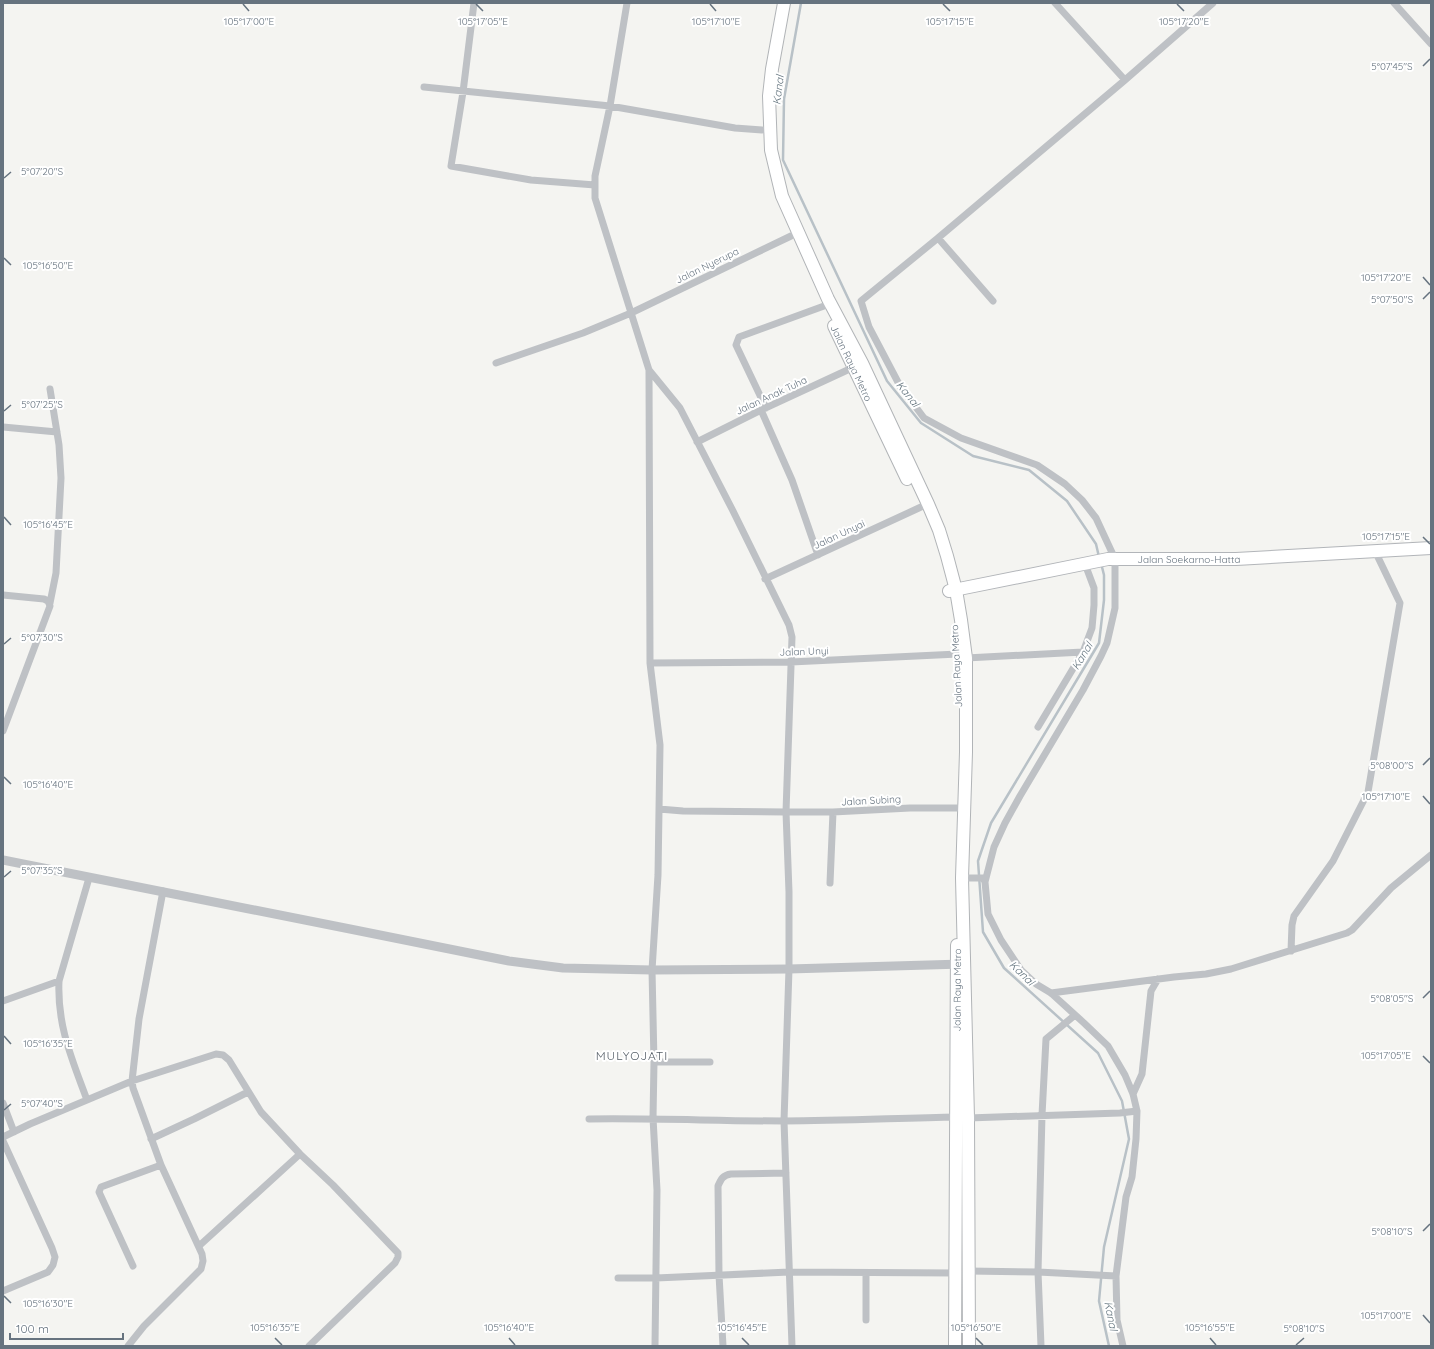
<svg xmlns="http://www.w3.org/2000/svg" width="1434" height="1349" viewBox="0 0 1434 1349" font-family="Quicksand,sans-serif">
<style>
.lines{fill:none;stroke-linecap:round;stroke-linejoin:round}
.stream{stroke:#b8c1c7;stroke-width:2.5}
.primary-casing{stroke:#b2b5b9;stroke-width:14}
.trunk-casing{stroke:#b1b4b7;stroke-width:14}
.minor{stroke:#bec1c5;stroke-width:7}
.tertiary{stroke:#bec1c5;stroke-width:9}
.primary{stroke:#fff;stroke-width:12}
.trunk{stroke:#fff;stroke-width:12}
.ticks{fill:none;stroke:#66737f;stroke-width:1.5}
.labels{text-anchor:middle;stroke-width:4;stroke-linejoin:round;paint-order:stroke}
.street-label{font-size:10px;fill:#66737f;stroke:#fff}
.water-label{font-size:11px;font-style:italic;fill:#62737d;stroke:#fff}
.quarter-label{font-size:12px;letter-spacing:1px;fill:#535c65;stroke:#fff}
.ticks-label{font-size:10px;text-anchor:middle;fill:#66737f;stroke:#fff;stroke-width:4;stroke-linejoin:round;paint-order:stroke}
</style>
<rect width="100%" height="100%" fill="#f4f4f1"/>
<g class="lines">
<path class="stream" d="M801,3l-17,96 -1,61 104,221 34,42 52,33 56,14 38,31 29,43 3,13
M1101,563l3,12v25l-5,43 -108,180 -13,38 5,71 21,36 94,85 24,48 7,38 -25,108 -5,54 10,45"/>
<defs>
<g id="primary">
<path id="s1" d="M949,591l159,-32h128l195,-11"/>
</g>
<g id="trunk">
<path d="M784,3l-12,66 -3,27 2,54 11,46 46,103 34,64 66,141 11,26 8,26 9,34 5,30 5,38v94l-4,126 6,240 1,228"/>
<path id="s2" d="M834,326l73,153"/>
<path id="s3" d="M955,1346l2,-401"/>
</g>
</defs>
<use href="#primary" class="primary-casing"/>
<use href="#trunk" class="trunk-casing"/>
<path class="minor" d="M474,3l-11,89 -12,74 80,14 64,5
M627,3l-17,103 -15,70v22l54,172 31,38 52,101 57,116 3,12 -6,175 3,80v77l-5,152 8,225
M1055,3l70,77
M1394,3l37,41
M424,87l186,19 125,22 27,2
M938,238l187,-158 88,-77
M496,363l87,-30 48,-20 160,-77
M649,370l1,293 10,82 -2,130 -6,95 2,92 -1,56 4,72 -2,156
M766,408l-30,-63 3,-8 85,-31
M761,410l31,70 26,75
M3,427l54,5
M697,442l64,-32 93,-43
M765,579l156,-72
M3,595l41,4 4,2 2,5 -47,125
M50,603l6,-30 5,-95 -2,-33 -9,-56
M966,658l117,-6 9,-24 2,-23v-17l-9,-24
M650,663l141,-1 167,-8
M1038,727l45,-75
M659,809l24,2 103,1h47l77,-4h47
M962,878h21l2,4 3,32 13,26 20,30 15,14 15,9 33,30 24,23 17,29 8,19 4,17 -1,28 -4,38 -6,20 -10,79 -78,-4 -70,-1
M985,882l9,-35 11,-24 15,-27 63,-106 18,-34 6,-13 8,-35v-49l-19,-41 -14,-18 -17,-16 -28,-19 -76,-27 -37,-20 -24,-32 -31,-59 -8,-26 77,-63 55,63
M830,883l3,-71
M1291,951l1,-26 2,-9 39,-55 35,-69 32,-189 -25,-52
M1051,993l123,-16 32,-3 25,-5 116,-36 5,-3 39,-42 40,-33
M3,1001l56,-20
M654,1062h56
M1133,1094l9,-20 9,-83 7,-12
M87,1100c-15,-41 -30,-74 -28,-119l30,-103
M3,1103l11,29
M589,1119c65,-1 130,2 195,2 57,0 115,-3 173,-4l11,1 152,-5 17,-2
M3,1137l27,-13 102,-43 84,-27 7,1 6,5 32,52 39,42 33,31 65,68v4l-3,6 -86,83
M151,1139l43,-20 54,-27
M3,1141l49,107 3,9 -2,8 -5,7 -45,19
M199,1246l101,-92
M133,1266l-34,-74 2,-5 60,-22
M866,1273v47
M1116,1276l1,44 6,26
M618,1278h38l133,-6 166,1
M128,1346l16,-20 57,-57 2,-8 -1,-7 -41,-89 -28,-77 -1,-7 7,-62 24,-128
M723,1346l-4,-71 -1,-89c3,-7 5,-11 13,-12l55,-1
M1041,1346l-3,-74 4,-157 4,-76 29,-24"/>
<path class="tertiary" d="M3,860l347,69 159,32 54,7 89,2 137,-1 174,-5"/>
<use href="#primary" class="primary"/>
<use href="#trunk" class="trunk"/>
</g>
<path class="ticks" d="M243,4l6,7M476,4l7,7M710,4l6,7M943,4l7,7M1177,4l7,7M1423,66l7,-7M4,178l7,-6M4,258l7,7M1423,277l7,8M1423,299l7,-7M4,411l7,-6M4,517l7,8M1423,537l7,7M4,644l7,-6M1423,765l7,-7M4,777l7,7M1423,796l7,8M4,877l7,-6M1423,998l7,-7M4,1036l7,8M1423,1056l7,7M4,1110l7,-6M1423,1231l7,-7M4,1296l7,7M1423,1315l7,8M275,1338l7,7M509,1338l6,7M742,1338l7,7M976,1338l7,7M1210,1338l6,7M1296,1345l8,-7"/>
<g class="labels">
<g class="street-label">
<text transform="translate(707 265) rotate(-26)" y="4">Jalan Nyerupa</text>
<text dy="4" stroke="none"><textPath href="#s2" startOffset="41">Jalan Raya Metro</textPath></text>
<text transform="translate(771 395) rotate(-25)" y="4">Jalan Anak Tuha</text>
<text transform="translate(839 534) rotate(-25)" y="4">Jalan Unyai</text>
<text dy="4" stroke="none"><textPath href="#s1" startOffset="243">Jalan Soekarno-Hatta</textPath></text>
<text transform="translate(804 651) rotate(-2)" y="4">Jalan Unyi</text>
<text transform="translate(956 666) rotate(-93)" y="4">Jalan Raya Metro</text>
<text transform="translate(871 800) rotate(-3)" y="4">Jalan Subing</text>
<text dy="4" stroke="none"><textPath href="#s3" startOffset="356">Jalan Raya Metro</textPath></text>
</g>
<g class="water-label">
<text transform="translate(778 90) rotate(-83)" y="4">Kanal</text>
<text transform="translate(908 394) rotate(51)" y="4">Kanal</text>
<text transform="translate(1082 656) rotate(-59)" y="4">Kanal</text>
<text transform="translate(1022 973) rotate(44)" y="4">Kanal</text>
<text transform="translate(1111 1316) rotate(79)" y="4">Kanal</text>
</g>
<g class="quarter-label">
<text x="632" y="1060">MULYOJATI</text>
</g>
</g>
<g class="ticks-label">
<text x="1184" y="25">105°17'20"E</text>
<text x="249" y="25">105°17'00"E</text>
<text x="483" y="25">105°17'05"E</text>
<text x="716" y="25">105°17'10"E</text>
<text x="950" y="25">105°17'15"E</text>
<text x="1392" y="70">5°07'45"S</text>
<text x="42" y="175">5°07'20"S</text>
<text x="48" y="269">105°16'50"E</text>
<text x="1386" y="281">105°17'20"E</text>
<text x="1392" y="303">5°07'50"S</text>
<text x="42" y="408">5°07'25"S</text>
<text x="48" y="528">105°16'45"E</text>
<text x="1386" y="540">105°17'15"E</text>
<text x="42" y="641">5°07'30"S</text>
<text x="1392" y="769">5°08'00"S</text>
<text x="48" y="788">105°16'40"E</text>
<text x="1386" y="800">105°17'10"E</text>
<text x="42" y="874">5°07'35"S</text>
<text x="1392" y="1002">5°08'05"S</text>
<text x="48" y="1047">105°16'35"E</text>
<text x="1386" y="1059">105°17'05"E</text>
<text x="42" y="1107">5°07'40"S</text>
<text x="1392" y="1235">5°08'10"S</text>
<text x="48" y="1307">105°16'30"E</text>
<text x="1386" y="1319">105°17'00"E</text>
<text x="275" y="1331">105°16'35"E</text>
<text x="509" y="1331">105°16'40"E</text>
<text x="742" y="1331">105°16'45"E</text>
<text x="976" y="1331">105°16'50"E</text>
<text x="1210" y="1331">105°16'55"E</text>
<text x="1304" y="1332">5°08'10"S</text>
</g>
<rect width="1434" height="1349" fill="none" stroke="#66737f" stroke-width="8"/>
<path d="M10 1333v6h113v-6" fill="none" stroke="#66737f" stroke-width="2"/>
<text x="16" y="1333" font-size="12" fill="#66737f" stroke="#ffffff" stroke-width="3" paint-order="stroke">100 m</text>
</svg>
